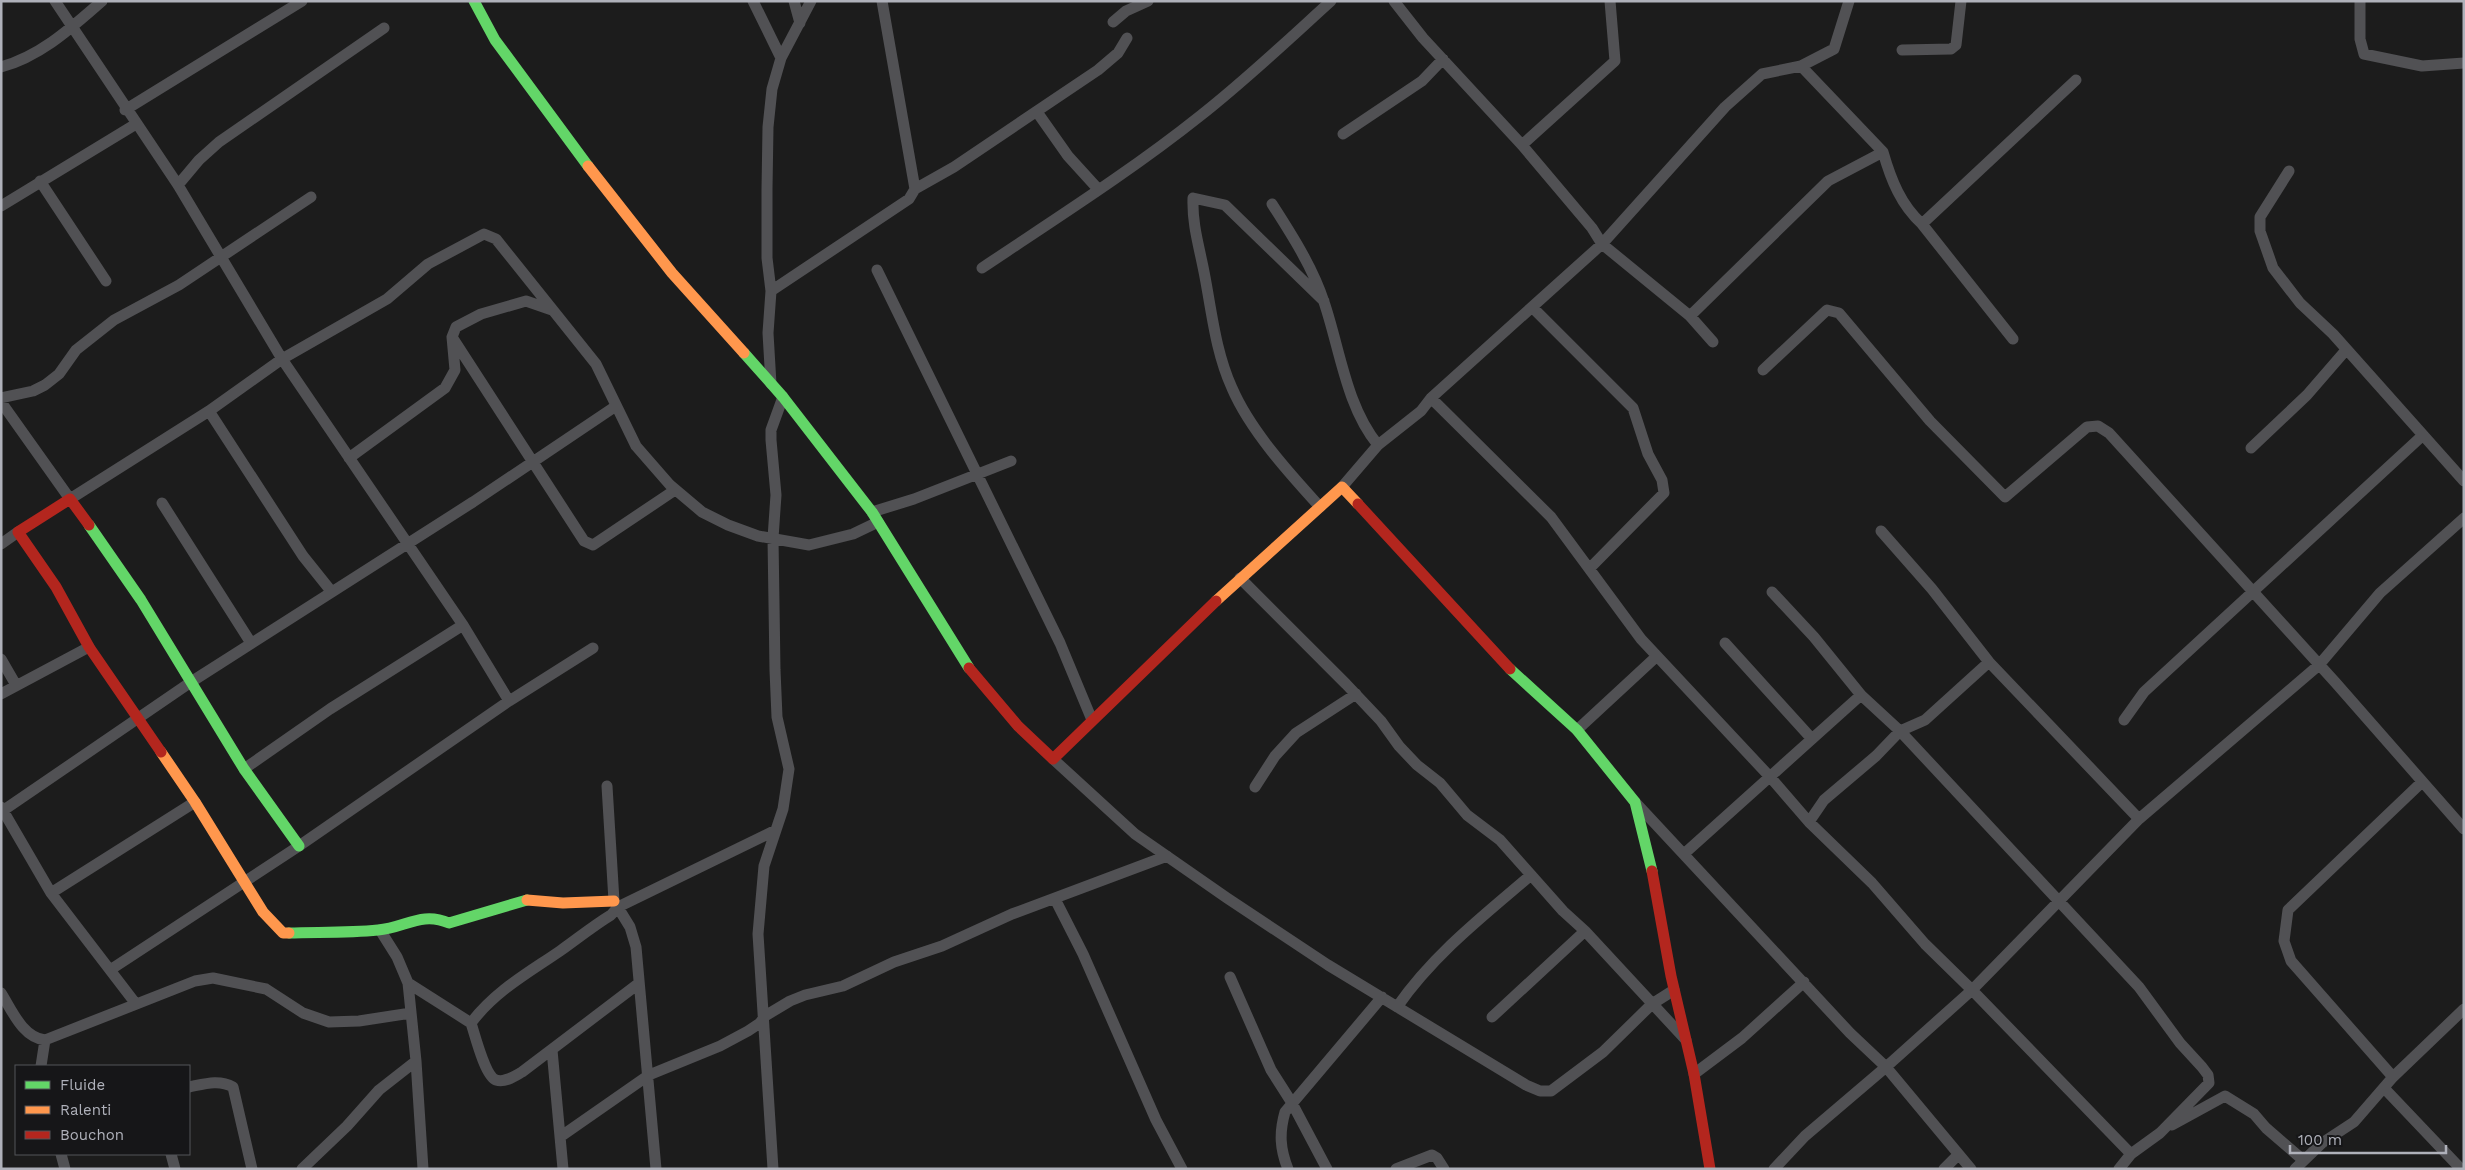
<svg xmlns="http://www.w3.org/2000/svg" width="2465" height="1170" viewBox="0 0 2465 1170" font-family="'Work Sans',sans-serif">
<style>
.lines{fill:none;stroke-linecap:round;stroke-linejoin:round}
.street{stroke:#515154;stroke-width:11}
.fast{stroke:#63d668;stroke-width:11}
.slow{stroke:#ff974d;stroke-width:11}
.jam{stroke:#b3261e;stroke-width:11}
</style>
<rect width="100%" height="100%" fill="#1c1c1c"/>
<g class="lines">
<path class="street" d="M55,1l123,184 104,174 181,266 46,76
M753,1l28,57
M794,1l6,22
M1394,1l29,37 99,107 70,83 10,16 88,72 23,26
M2360,1v38l4,15 58,12 42,-3
M1113,22l13,-11 22,-10
M1902,50l49,-1 5,-4 5,-44
M1,67c40,-11 70,-39 101,-66
M125,110l177,-109
M1037,112l31,44 30,33
M1343,134l79,-53 21,-22
M1522,145l93,-84 -5,-60
M1883,152c8,28 18,53 39,72l91,115
M2289,171l-29,46v14l13,37 27,35 33,31 131,147
M40,181l66,100
M178,185l21,-25 20,-18 165,-114
M915,189l39,-22 144,-97 20,-17 9,-15
M1272,204c20,31 41,64 52,98 16,47 22,104 54,143
M1,206l135,-82
M1922,224l154,-144
M982,268c73,-49 149,-97 218,-152 46,-36 88,-76 131,-115
M877,270l183,373 32,77
M771,291l138,-92 6,-10 -33,-188
M1532,307l101,101 15,46 14,26 2,13 -74,75
M1690,316l138,-135 55,-29 -82,-86
M452,337l132,204 9,4 82,-55
M1763,370l64,-60 12,3 91,108 75,76 82,-70 11,-1 11,7 226,249 129,147
M771,384l-3,-51 3,-42 -4,-33v-69l1,-62 4,-38 9,-31 30,-57
M1,398l32,-7 12,-6 14,-11 17,-24 38,-30 65,-35 132,-88
M1431,398l120,119 90,122 130,139 38,44 63,61 53,61 47,46 159,164
M1,402l69,97 139,-88 73,-52 105,-60 41,-35 56,-30 12,5 100,125 40,82 34,39 32,27 26,13 30,11 51,9 44,-11 25,-12
M209,411l94,145 28,35
M2251,448l56,-53 39,-45
M349,458l96,-70 10,-18 -3,-33 4,-10 25,-13 45,-13 26,9
M1342,487l36,-42 43,-34 10,-13 171,-154 123,-137 37,-33 39,-8 33,-17 15,-48
M162,503l89,140
M1320,507c-31,-34 -70,-77 -88,-119 -16,-35 -20,-74 -27,-111 -5,-28 -13,-51 -12,-79l32,7 99,96
M872,512l42,-13 97,-38
M1881,531l51,58 57,73 150,157
M1,544l17,-12
M1240,578l106,106 35,37 18,25 18,19 23,18 27,32 33,25 63,71 22,20 101,109
M1772,592l42,45 47,58 39,36 239,256 41,56 22,24 6,8 1,8 -49,50 -29,21 -12,15
M1725,643l87,96
M1,659l15,26
M1,694l88,-47
M2124,720l20,-28 278,-256
M1577,730l80,-74
M1053,759l82,75 92,64 101,67 198,120 14,6h11l52,-39 49,-48 22,-14
M244,769l86,-60 133,-84
M607,786l7,115 16,26 6,20 20,222
M1255,787l20,-31 21,-23 60,-39
M1635,802l215,231 36,34 85,102
M1,807l50,86 85,111
M1,812l190,-130 282,-180 143,-96
M1809,822l15,-22 52,-44 24,-25 25,-11 64,-58
M1685,853l176,-158
M51,893l144,-91
M1055,899l28,55 73,166 26,49
M380,930l17,27 11,26
M110,970l189,-124 210,-145 84,-53
M1230,977l41,93 21,33 35,66
M1,993c11,17 21,44 44,47l150,-59 18,-3 53,11 37,24 26,9 30,-1 52,-8
M1397,1007c37,-53 86,-91 134,-132
M1492,1017l93,-86
M471,1023c4,12 14,53 25,57 9,3 19,-4 26,-8l116,-88
M552,1050l11,119
M416,1061l7,108
M41,1066l4,-26
M1694,1074l48,-36 62,-56
M2393,1077l-102,-116 -7,-20 4,-31 134,-128
M189,1087c15,-3 30,-8 44,0l19,82
M2384,1088l77,81
M2172,1125l53,-29 29,18 12,14 37,32
M560,1137l89,-62 71,-29 28,-15 12,-8 5,-7 25,-15 15,-6 38,-9 51,-24 48,-16 70,-32 155,-58
M61,1154l4,15
M171,1154l4,15
M302,1169l45,-43 32,-36 37,-29 -8,-78 63,40c24,-32 57,-50 89,-72 17,-12 33,-25 51,-36l7,-8 158,-77
M773,1169l-15,-235 6,-68 19,-57 6,-40 -12,-52 -2,-47 -2,-132 3,-43 -5,-55v-10l12,-33
M1288,1169c-8,-20 -9,-36 -3,-57l97,-115
M1396,1169l36,-14 5,3 7,11
M1774,1169l31,-33 81,-69 86,-77 167,-171 180,-154 61,-72 84,-75
M1944,1169l14,-14
M2295,1169l27,-26 32,-21 39,-45 71,-68"/>
<path class="fast" d="M474,1l21,39 93,126
M744,353l39,44 89,115 97,156
M89,525l52,75 103,169 55,77
M1510,669l67,61 58,72 17,69
M289,933c29,-1 59,0 89,-3 27,-2 43,-19 71,-7l78,-23"/>
<path class="slow" d="M588,166l84,107 72,80
M1216,601l126,-114 16,17
M161,752l34,50 68,110 20,21h6
M527,900l36,3 51,-2"/>
<path class="jam" d="M1358,504l152,165
M89,525l-19,-26 -52,33 38,55 33,60 72,105
M969,668l49,58 35,33 163,-158
M1652,871l19,105 23,98 16,95"/>
</g>
<rect width="2465" height="1170" fill="none" stroke="#afb1ba" stroke-width="5"/>
<rect x="15" y="1065" width="175" height="90" fill="#161618" stroke="#535459"/>
<rect x="25" y="1081" width="25" height="8" fill="#63d668" stroke="#535459"/>
<text x="60" y="1090" font-size="15" fill="#afb1ba">Fluide</text>
<rect x="25" y="1106" width="25" height="8" fill="#ff974d" stroke="#535459"/>
<text x="60" y="1115" font-size="15" fill="#afb1ba">Ralenti</text>
<rect x="25" y="1131" width="25" height="8" fill="#b3261e" stroke="#535459"/>
<text x="60" y="1140" font-size="15" fill="#afb1ba">Bouchon</text>
<path d="M2290 1145v8h156v-8" fill="none" stroke="#afb1ba" stroke-width="2.5"/>
<text x="2298" y="1145" font-size="15" fill="#afb1ba" stroke="#161618" stroke-width="4" paint-order="stroke">100 m</text>
</svg>
